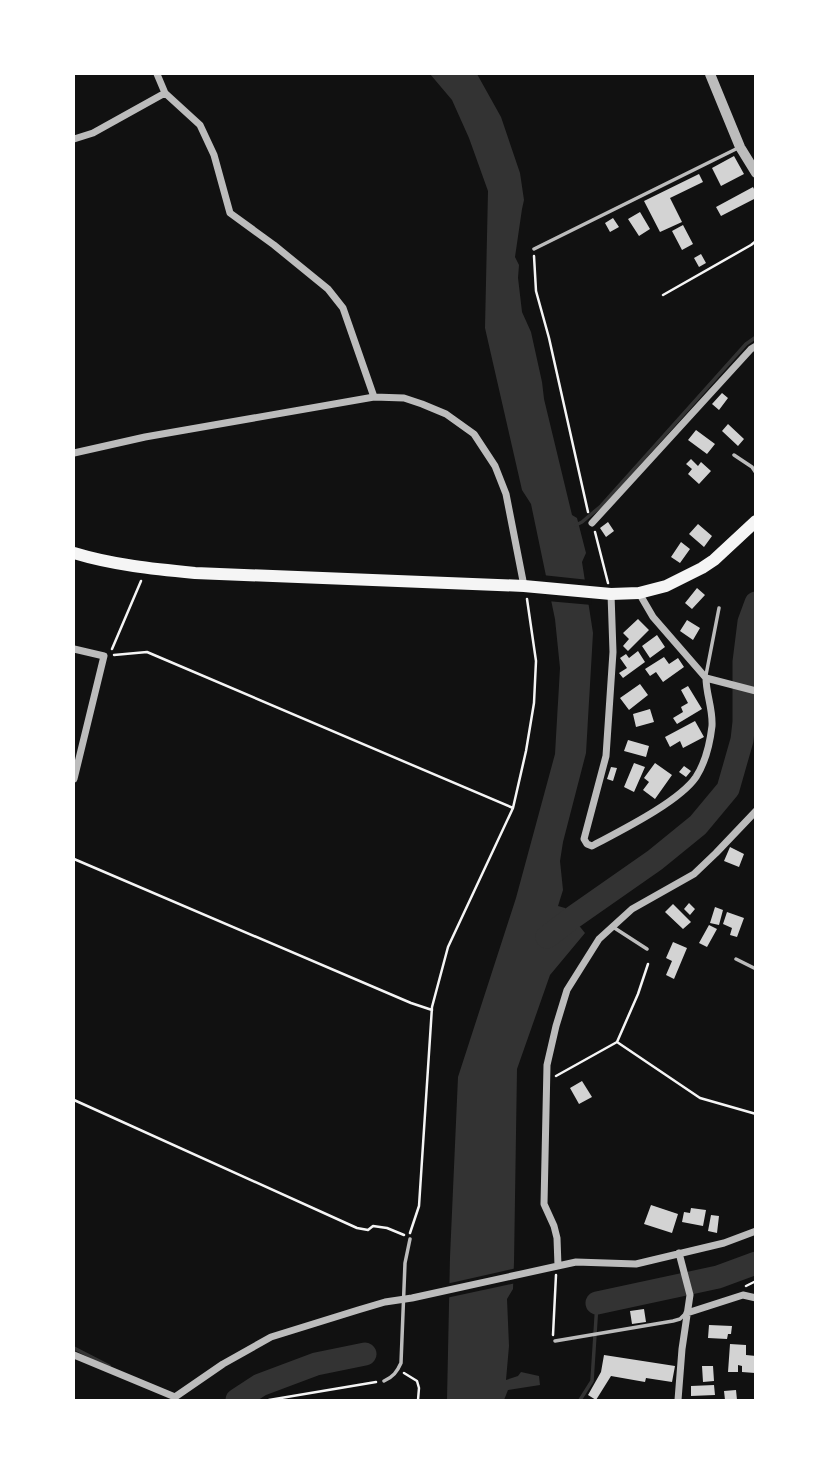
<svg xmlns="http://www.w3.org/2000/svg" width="829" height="1474" viewBox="0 0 829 1474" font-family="'Varela Round',sans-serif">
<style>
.water{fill:#333}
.pier{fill:#111}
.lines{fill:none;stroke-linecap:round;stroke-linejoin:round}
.stream{stroke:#333;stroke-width:3.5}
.canal{stroke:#333;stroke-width:14}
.river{stroke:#333;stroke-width:23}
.building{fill:#d3d3d3}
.path{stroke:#f5f5f5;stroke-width:2.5}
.service{stroke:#bcbcbc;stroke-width:3.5}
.minor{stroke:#bcbcbc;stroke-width:7}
.tertiary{stroke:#bcbcbc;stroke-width:10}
.primary{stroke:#f5f5f5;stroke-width:12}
</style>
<rect width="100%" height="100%" fill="#111"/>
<path class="water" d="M430,74h47l24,43 19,56 4,27 -2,9 -7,48 4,8 -1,13 4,34 9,20 11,50 2,17 28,116 5,3 9,35 -4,9 11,71 -7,120 -23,89 -3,19 3,29 -5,16 7,2 20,25 -35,42 -33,94 -3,193 -1,27 -6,10 2,47 -3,34 12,-4 3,-4 18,4 1,9 -32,5 -4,10h-57l3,-143 8,-180 58,-179 39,-144 5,-86 -5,-49 -24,-115 -9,-14 -37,-162 3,-137 -19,-53 -17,-38z"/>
<path class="pier" d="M542,575l47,5 3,25 -45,-4z
M517,1268l-1,15 -70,15v-14z"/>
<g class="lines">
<path class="stream" d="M576,525l6,-3 19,-16 145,-162 10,-7
M74,1348l35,18
M580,1400l12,-19 5,-78"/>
<path class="canal" d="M237,1400l23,-15 56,-21 49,-10"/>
<path class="river" d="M547,937l25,-19 83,-58 43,-35 30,-36 14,-49 2,-18v-60l5,-40 7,-19
M597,1303l121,-26 38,-14
M237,1400l23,-15 56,-21 49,-10"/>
</g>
<path class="building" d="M734,156l10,18 -23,12 -9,-18z
M699,174l4,8 -33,16 12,24 -22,10 -16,-31z
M753,187l3,6v5l-35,18 -5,-9z
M640,212l10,17 -11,7 -11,-17z
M613,218l6,9 -9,5 -5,-9z
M683,225l10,19 -11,6 -10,-19z
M701,254l5,9 -7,4 -5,-9z
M722,393l6,5 -9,12 -7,-6z
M728,424l16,15 -6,7 -16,-15z
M696,430l19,14 -8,10 -19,-14z
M691,459l7,7 3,-4 10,9 -12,13 -11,-10 4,-5 -6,-5z
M608,522l6,9 -8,6 -6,-9z
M698,524l14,12 -8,11 -15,-13z
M681,542l9,7 -10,14 -9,-6z
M697,588l8,7 -13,14 -7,-6z
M638,619l11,11 -21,21 -5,-5 6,-7 -6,-6z
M687,620l13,8 -7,12 -13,-9z
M657,635l8,12 -15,11 -8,-12z
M638,651l7,11 -22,16 -4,-5 8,-5 -7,-10 6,-4 3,4z
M664,657l5,7 9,-6 6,9 -21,15 -7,-10 -6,4 -5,-7z
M640,684l8,11 -19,15 -9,-12z
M688,686l14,23 -25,15 -4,-6 10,-6 -2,-5 7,-4 -7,-13z
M650,709l4,13 -18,5 -3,-13z
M695,721l9,16 -21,11 -3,-7 -10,6 -5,-10z
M628,740l21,6 -3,11 -22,-6z
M634,763l11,4 -11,25 -10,-5z
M655,763l17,12 -17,24 -12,-9 6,-8 -5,-4z
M684,766l7,5 -5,6 -7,-5z
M611,767l6,1 -4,13 -6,-2z
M730,847l14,7 -5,13 -15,-6z
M689,903l6,6 -5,6 -6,-6z
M673,904l18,18 -8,7 -18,-17z
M715,907l8,3 -4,15 -9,-2z
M727,912l17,6 -7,19 -7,-2 2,-7 -9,-4z
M709,925l8,4 -10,18 -8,-4z
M673,942l14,6 -13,31 -8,-4 6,-14 -6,-3z
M582,1081l10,16 -13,7 -9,-16z
M651,1205l27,9 -6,19 -28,-9z
M691,1208l15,2 -3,16 -21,-4 2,-10 6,1z
M711,1215l8,1 -2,17 -9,-2z
M644,1309l2,13 -14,2 -2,-13z
M709,1325l23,1 -1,8h-3l-1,5 -19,-1z
M730,1344l16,1v10l10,1 -1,17 -13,-1v-6l-4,-1v7h-10z
M604,1355l71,11 -3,16 -26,-4 -1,4 -34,-6 -15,24 -8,-5 13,-23z
M702,1366h11l1,15 -11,1z
M714,1385l1,10 -24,1v-10z
M736,1390l1,10h-12l-1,-9z"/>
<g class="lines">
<path class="path" d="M534,256l2,35 13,47 39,174
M663,295l88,-50 5,-4
M595,532l13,51
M112,649l29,-68
M114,655l33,-3 366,156
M74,859l337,144 21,7
M617,1042l83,56 56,16
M556,1076l61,-34 21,-48 10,-30
M74,1100l283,128 11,2 5,-4 14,2 17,7
M410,1233l9,-27 13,-199 16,-60 65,-139 13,-57 8,-48 2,-42 -9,-62
M746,1286l10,-5
M553,1335l3,-60
M404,1373l13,8 2,7 -1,12
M269,1400l107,-18"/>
<path class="service" d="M534,249l204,-101
M734,455l18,12 4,6
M706,675l13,-67
M613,927l34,22
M736,959l20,10
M555,1341l118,-20 7,-2 5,-5
M384,1381c9,-4 13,-9 17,-18l4,-100 5,-24"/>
<path class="minor" d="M157,74l8,19 35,32 14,30 16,58 44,32 54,44 15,19 31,89
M74,139l19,-6 72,-40
M74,453l71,-16 229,-40 30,1 18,6 24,10 28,20 21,32 11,28 18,92
M592,523l159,-174 5,-3
M639,593l14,24 53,61 50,13
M611,594l2,58 -7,104 -22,83 3,5 5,2c28,-15 87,-44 104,-69 9,-14 14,-34 16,-51 1,-17 -6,-32 -6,-48
M74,649l30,7 -30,123
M558,1266l-1,-28 -3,-12 -10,-22 3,-139 9,-39 11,-36 32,-51 33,-30 62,-35 22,-21 40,-42
M687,1313l56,-18 13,3
M74,1355l101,42 48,-33 48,-27 87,-27 27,-8 27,-4 164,-36 60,2 88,-21 32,-12
M678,1400l4,-51 8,-54 -11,-42"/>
<path class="tertiary" d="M710,74l30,73 16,26"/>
<path class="primary" d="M74,553c39,12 80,16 121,20l329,13 87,8 28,-1 27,-7 36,-18 12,-8 42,-39"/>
</g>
<rect width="829" height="1474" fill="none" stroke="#ffffff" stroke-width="150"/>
</svg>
